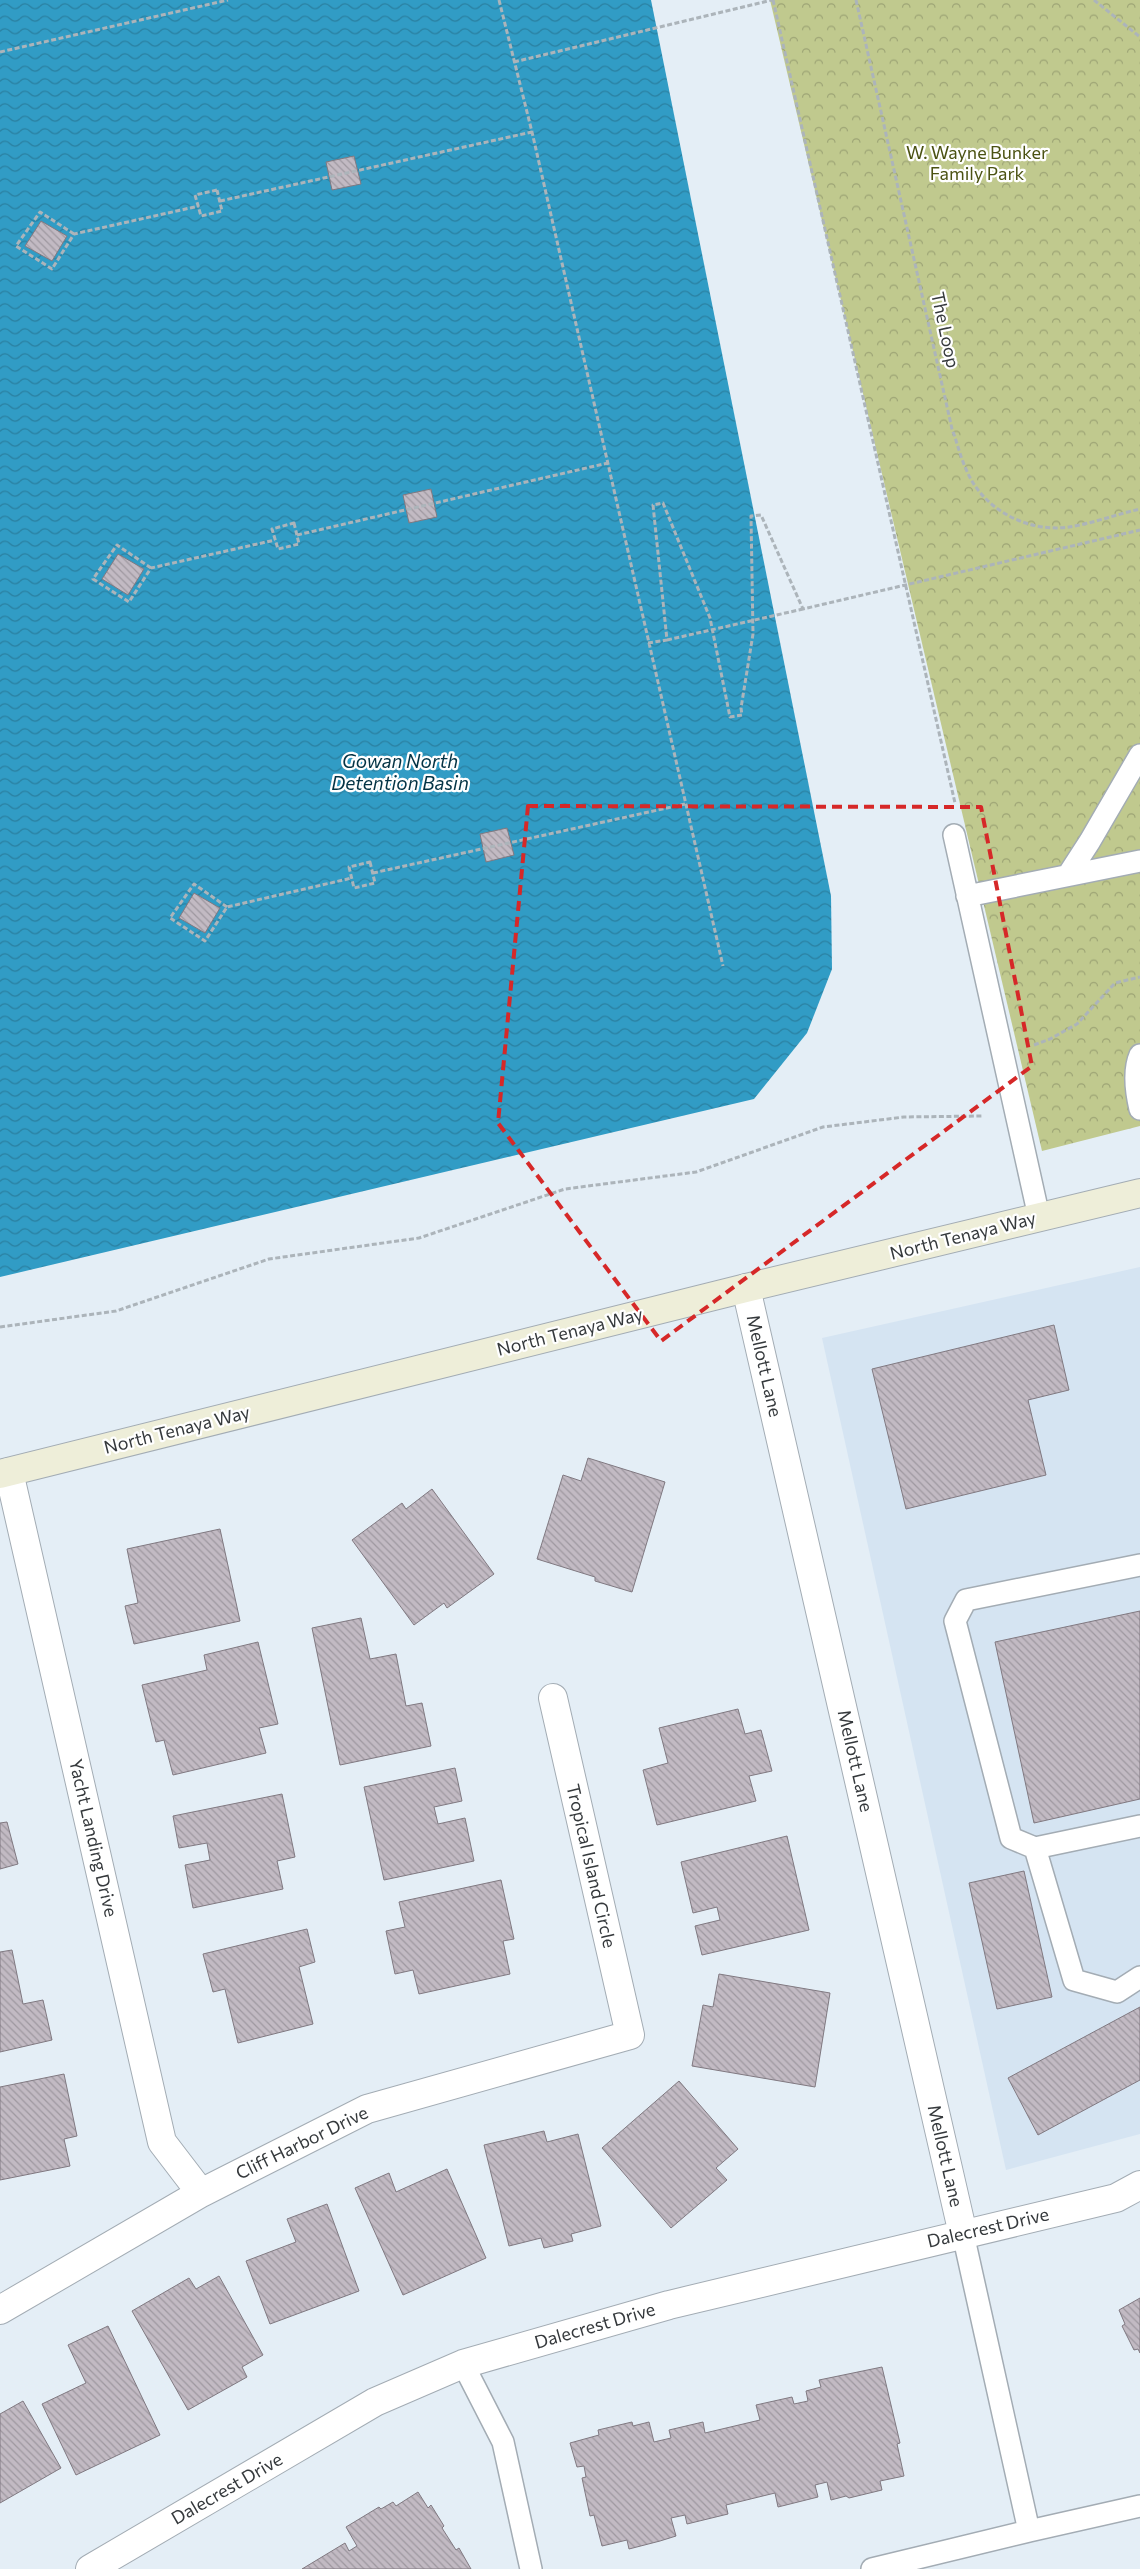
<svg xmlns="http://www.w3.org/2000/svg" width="1140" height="2569" viewBox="0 0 1140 2569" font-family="Commissioner,sans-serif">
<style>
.built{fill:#d5e4f2}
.park{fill:url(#park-crowns)}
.water{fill:url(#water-waves)}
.building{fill:url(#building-back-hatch);stroke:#807981}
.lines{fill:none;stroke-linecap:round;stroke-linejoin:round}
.lane-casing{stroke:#a3acb4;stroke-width:24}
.street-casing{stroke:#a3acb4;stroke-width:30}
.secondary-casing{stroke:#a3acb4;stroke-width:30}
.path{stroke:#acb4ba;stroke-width:3;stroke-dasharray:5 2.5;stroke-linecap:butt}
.lane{stroke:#fff;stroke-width:21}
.street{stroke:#fff;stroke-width:28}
.secondary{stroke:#eeeed9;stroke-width:28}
.marked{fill:none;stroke:#d62828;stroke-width:4;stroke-dasharray:10 6;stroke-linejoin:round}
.labels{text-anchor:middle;stroke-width:4.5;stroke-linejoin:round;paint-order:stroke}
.park-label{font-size:18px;fill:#4b5212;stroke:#fff}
.street-label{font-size:18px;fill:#35393c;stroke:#fff}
.water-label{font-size:19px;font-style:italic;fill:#033345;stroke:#fff}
</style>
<defs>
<pattern id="park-crowns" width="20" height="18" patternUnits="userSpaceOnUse" patternTransform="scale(1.25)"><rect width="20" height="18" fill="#c0c98e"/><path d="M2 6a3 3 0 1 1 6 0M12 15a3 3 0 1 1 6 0" fill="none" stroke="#9da475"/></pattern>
<pattern id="water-waves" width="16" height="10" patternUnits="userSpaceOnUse" patternTransform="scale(1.25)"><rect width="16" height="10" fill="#319cc5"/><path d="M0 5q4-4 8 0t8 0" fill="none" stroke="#2a80a1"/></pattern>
<pattern id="building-back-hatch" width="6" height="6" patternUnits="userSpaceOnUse" patternTransform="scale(1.25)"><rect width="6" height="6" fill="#c2bac3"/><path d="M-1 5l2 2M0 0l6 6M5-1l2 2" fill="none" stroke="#9e98a0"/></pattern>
</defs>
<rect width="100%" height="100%" fill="#e4eef6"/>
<path class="built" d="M1140,1267v867l-134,36 -184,-832z"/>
<path class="park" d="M770,0h370v1126l-98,25z"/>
<path class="water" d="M0,0h651l180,896 1,73 -25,64 -53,66 -754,178z"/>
<path class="building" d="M354,156l7,28 -29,6 -6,-28z
M41,221l26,15 -15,25 -27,-15z
M431,489l6,28 -28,6 -6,-28z
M118,554l26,15 -16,26 -26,-16z
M507,828l7,27 -28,7 -6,-28z
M194,893l26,15 -15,25 -26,-15z
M1054,1325l15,65 -41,10 18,75 -140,34 -34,-140z
M588,1458l77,24 -33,110 -37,-11v-4l-58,-18 26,-84 18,6z
M432,1489l62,85 -47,34 -3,-5 -30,22 -62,-85 50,-37 4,6z
M220,1529l20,92 -106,23 -9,-38 13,-3 -11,-54z
M1140,1611v188l-106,24 -39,-181z
M361,1618l9,41 26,-5 10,52 16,-3 9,43 -91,19 -28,-137z
M258,1642l20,82 -19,4 7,25 -93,22 -9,-35 -8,2 -14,-57 65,-15 -3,-15z
M738,1709l7,25 16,-4 11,41 -23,5 7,25 -99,24 -14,-55 25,-7 -9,-35z
M455,1768l7,33 -28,6 4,17 27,-6 9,43 -90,19 -20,-93z
M282,1794l13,63 -18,4 6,28 -90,19 -8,-43 25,-5 -3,-17 -28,5 -6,-32z
M7,1822l11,42 -18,5v-46z
M787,1836l22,94 -107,25 -7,-29 25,-6 -3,-13 -24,6 -12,-51z
M1024,1871l28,126 -55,12 -28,-126z
M501,1880l13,59 -11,2 7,33 -91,20 -6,-24 -18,4 -9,-43 19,-4 -6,-25z
M307,1929l8,33 -16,5 14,57 -75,19 -13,-54 -12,3 -10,-38z
M12,1950l11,54 20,-4 9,40 -52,12v-100z
M719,1974l111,19 -15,94 -123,-21 11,-61 10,2z
M1140,2007v73l-102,55 -30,-57z
M64,2074l13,62 -13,3 6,27 -70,14v-93z
M679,2081l59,68 -22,19 11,12 -56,48 -69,-80z
M544,2131l3,11 31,-8 23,92 -30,8 2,7 -29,7 -3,-10 -32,8 -25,-101z
M447,2169l39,89 -83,37 -48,-107 34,-15 7,19z
M327,2204l32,87 -89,33 -24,-63 50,-19 -9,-23z
M219,2276l44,79 -21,12 5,10 -59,33 -56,-99 57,-33 7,11z
M1140,2298v55l-2,-4 -4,1 -12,-24 3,-2 -6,-14z
M108,2326l52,109 -84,40 -34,-71 44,-21 -18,-38z
M882,2367l18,76 -3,1 7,32 -24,5 2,9 -33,8 -3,-2 -15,4 -4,-18 -12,3 3,12 -40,10 -3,-14 -49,12 2,9 -41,10 -2,-9 -14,3 5,18 -16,5 -31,8 -2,-9 -25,6 -8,-31 -4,1 -8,-38 4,-1 -2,-11 -7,1 -7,-24 29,-8 -1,-5 34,-8 1,4 16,-4 5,20 17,-4 -2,-8 34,-8 2,11 55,-13 -4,-15 36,-8 2,7 14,-3 -2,-10 15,-4 -2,-7z
M23,2401l38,67 -61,35v-89z
M418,2492l10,16 3,-3 13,21 -2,2 14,22 3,-2 12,21h-169l43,-26 4,8 8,-5 -11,-19 33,-20 2,2 12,-7 3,4z"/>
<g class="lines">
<defs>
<path id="lane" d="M954,835l85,382
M1068,875l22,-34 50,-86
M967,896l173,-35
M1140,1055c-7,16 -4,37 0,54
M1140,1565l-174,35 -11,21 56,217 24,10 105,-22
M1035,1848l39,132 43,12 23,-15
M963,2234l66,297 111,-25
M463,2364l40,78 28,127
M872,2569l157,-38"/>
<path id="street" d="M746,1288l217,946
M9,1472l153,670 39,51
M0,2310l201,-117 166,-84 263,-74 -77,-337
M90,2569l285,-167 88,-38 206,-59 447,-107 24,-13"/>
<path id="secondary" d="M0,1474l746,-186 394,-95"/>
</defs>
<use href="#lane" class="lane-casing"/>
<use href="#street" class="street-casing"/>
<use href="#secondary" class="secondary-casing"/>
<path class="path" d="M499,0l33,132 191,834
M773,0l182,803
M856,0l96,429c5,13 8,27 14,40 16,40 61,64 103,58 21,-3 49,-13 71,-18
M1094,0l46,37
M0,52l228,-52
M514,62l258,-62
M217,190l5,21 -21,5 -6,-21z
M220,201l312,-69
M74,234l-34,-22 -24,34 36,23 22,-35 125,-28
M294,523l5,21 -21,5 -6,-20z
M297,535l311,-72
M151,568l-34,-23 -24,34 36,23 22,-34 124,-28
M667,640l136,-31
M648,643l19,-3 -14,-135 10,-2 47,115 20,99 12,-2 -1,-7 12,-74 -2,-118 10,-1 42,94 337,-79
M370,862l5,21 -21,5 -5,-21z
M373,873l312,-69
M227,907l-33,-23 -24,34 35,23 22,-34 125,-29
M1034,1045l16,-6 27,-15 38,-41 25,-6
M0,1327l116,-16 153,-52 150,-21 146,-49 131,-17 127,-45 81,-10 79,-1"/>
<use href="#lane" class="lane"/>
<use href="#street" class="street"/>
<use href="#secondary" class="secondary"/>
</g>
<path class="marked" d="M528,806l453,1 51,259 -371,275 -163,-218z"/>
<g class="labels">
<g class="park-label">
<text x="977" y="159">W. Wayne Bunker<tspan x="977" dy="21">Family Park</tspan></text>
</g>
<g class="street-label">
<text transform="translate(945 330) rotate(78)" y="6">The Loop</text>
<text transform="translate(963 1236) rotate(-14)" y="6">North Tenaya Way</text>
<text transform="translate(570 1332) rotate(-14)" y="6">North Tenaya Way</text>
<text transform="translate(764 1366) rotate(77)" y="6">Mellott Lane</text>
<text transform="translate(177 1430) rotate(-14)" y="6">North Tenaya Way</text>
<text transform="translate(855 1761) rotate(77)" y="6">Mellott Lane</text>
<text transform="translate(93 1838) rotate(77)" y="6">Yacht Landing Drive</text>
<text transform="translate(591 1866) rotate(77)" y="6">Tropical Island Circle</text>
<text transform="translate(302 2143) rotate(-26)" y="6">Cliff Harbor Drive</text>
<text transform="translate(945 2156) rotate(77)" y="6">Mellott Lane</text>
<text transform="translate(988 2228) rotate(-13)" y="6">Dalecrest Drive</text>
<text transform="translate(595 2326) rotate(-16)" y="6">Dalecrest Drive</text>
<text transform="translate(227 2489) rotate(-30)" y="6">Dalecrest Drive</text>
</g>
<g class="water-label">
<text x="400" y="768">Gowan North<tspan x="400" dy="22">Detention Basin</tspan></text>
</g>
</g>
</svg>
